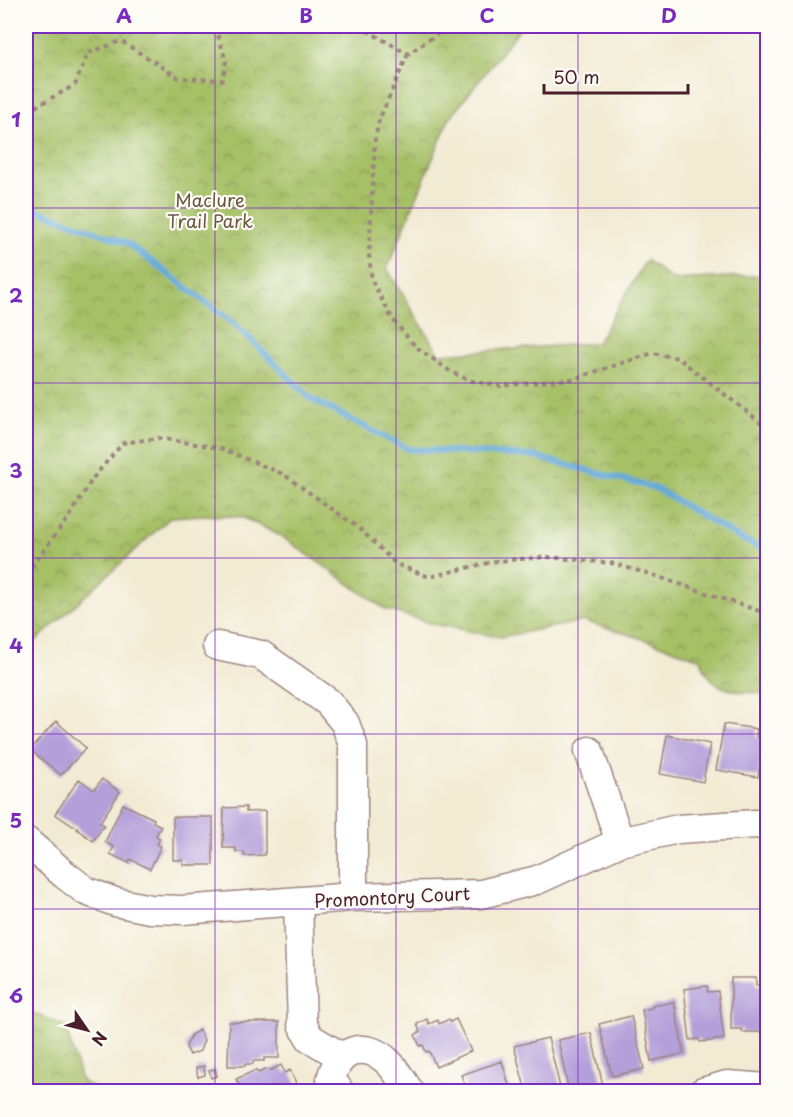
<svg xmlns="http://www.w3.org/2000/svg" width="793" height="1117" viewBox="0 0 793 1117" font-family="'Playpen Sans',sans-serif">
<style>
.park{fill:url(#park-crowns);stroke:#787048;stroke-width:1.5}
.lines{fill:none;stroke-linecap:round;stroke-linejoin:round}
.stream{stroke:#63a9d9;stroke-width:6}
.building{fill:#b39fd9}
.minor-casing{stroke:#9e8580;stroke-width:31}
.path{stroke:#9e8580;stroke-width:4;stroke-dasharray:4.5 4.5;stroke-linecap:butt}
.minor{stroke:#fff;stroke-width:28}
.grid{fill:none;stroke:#7b2cbf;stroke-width:1.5;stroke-opacity:0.55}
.labels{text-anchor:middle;stroke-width:4.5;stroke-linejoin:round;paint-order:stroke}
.park-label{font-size:18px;fill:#6a5740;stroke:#fdfcf7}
.street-label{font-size:18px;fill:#4a1f2b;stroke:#fdfcf7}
.neatline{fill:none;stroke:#7b2cbf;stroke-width:2}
.grid-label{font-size:20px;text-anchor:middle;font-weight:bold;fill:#7b2cbf}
</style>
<defs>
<pattern id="park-crowns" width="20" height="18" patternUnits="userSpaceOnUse" patternTransform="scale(1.5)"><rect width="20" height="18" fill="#a6c066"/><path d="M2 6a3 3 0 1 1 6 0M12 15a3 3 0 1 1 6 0" fill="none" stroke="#899b54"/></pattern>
</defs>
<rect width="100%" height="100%" fill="#fdfcf7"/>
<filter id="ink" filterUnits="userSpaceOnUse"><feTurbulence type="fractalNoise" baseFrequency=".0167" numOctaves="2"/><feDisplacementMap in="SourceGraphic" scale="12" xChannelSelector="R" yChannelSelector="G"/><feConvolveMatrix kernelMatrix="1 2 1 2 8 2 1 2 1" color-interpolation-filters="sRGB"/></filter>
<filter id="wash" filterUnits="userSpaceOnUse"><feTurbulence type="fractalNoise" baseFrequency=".008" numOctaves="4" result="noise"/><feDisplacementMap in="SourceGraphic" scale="24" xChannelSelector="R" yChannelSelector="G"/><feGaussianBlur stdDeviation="1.35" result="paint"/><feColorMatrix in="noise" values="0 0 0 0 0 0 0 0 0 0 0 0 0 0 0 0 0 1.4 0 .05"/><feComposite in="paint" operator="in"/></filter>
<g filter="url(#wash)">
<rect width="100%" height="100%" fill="#f2ebd4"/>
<path class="park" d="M26,26h496l-73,93 -62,150 52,85 158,-11 49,-83 27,20 94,-5v419c-30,-3 -56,0 -66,-35l-64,-22 -53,-16 -84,16 -67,-13 -48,-15 -104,-73 -39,-19 -39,-2 -32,2 -145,133z
M26,1010l40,17 15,54 19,10h-74z"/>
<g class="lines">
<path class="stream" d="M26,206l101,37 109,82 75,74 97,50 124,7 123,32 88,52 25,11"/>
</g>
<g id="blocks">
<path class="building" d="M26,708l6,2 -6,21z
M56,721l30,27 -25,27 -31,-25z
M724,724l33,5 -1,8 8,2 -6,38 -42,-7z
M667,735l43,9 -7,38 -43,-8z
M79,779l15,11 8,-11 18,13 -20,30 4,3 -11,16 -16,-12 1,-1 -4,-3 -1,1 -18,-12z
M123,804l31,15 -1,3 8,4 -5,10 4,2 -3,6 4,2 -11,23 -20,-10 -1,4 -19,-9 4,-7 -9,-5z
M246,807v5l19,-1v44l-21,1v-4h-8v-4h-13l1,-40z
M173,817h40v48h-30v-5h-10z
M731,978h25v7h10v47h-24v-3h-11z
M707,986l1,6 10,-1 6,48 -24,3 -1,-3 -9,1 -6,-51z
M674,1002l10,52 -33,7 -9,-51 10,-2v-2z
M631,1016l13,53 -32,7 -13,-52z
M427,1019l2,5 9,-4 1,4 10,-5 1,3 6,-3 15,32 -35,16 -7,-16 -3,1 -3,-7 -3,1 -5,-11 5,-3 -3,-8z
M229,1022h50v36h-15v3h-11v3h-8v2h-17z
M199,1030l5,10 -4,11 -10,4 -4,-8 5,-12z
M591,1033l12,53 -34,6 -11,-52z
M548,1038l13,53 -35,1 -12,-46z
M502,1061l9,31h-43l-7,-17z
M281,1065l4,8 5,-3 10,22h-57l-7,-13 20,-9 2,3 9,-4 2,2z
M204,1066l1,9 -7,2 -2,-9z
M215,1069l2,7 -6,2 -2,-8z"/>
</g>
</g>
<g filter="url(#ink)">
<use href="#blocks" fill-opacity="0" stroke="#9e8580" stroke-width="1.5"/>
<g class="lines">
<defs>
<path id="minor" d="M217,646l44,9 67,47 17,21 8,22v152
M589,751l31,91
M26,841l39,34 21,16 29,11 35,7 32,1 171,-13 128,-3 56,-14 83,-38 58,-13 78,-5 12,2
M298,903l4,121 8,14 32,19
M340,1092l-9,-13c7,-29 33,-39 56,-18 9,8 16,21 23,31
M703,1092l24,-7 41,3"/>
</defs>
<use href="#minor" class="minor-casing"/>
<path class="path" d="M359,26l49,28 41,-28
M408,54l-29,66 -4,18 -6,118 3,25 21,39 22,26 36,26 21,9 28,5 73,-7 80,-26 25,5 90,70
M26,107h9l40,-22 13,-32 33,-12 58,37 44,2 3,-19 -11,-35
M26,192l3,4 -3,1
M26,574l45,-60 22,-36 30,-35 36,-5 61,10 63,26 76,54 37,36 33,13 67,-16 51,-4 64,6 45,13 112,38
M761,802l7,-35"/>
<use href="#minor" class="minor"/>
</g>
</g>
<path class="grid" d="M215,26v1066M396,26v1066M578,26v1066M26,208h742M26,383h742M26,558h742M26,734h742M26,909h742"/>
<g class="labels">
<g class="park-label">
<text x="210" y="207">Maclure<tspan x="210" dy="21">Trail Park</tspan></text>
</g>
<g class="street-label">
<text transform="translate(392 898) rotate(-3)" y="6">Promontory Court</text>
</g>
</g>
<rect width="793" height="1117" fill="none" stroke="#fdfcf7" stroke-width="66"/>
<g transform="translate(87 1030) rotate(125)" stroke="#fdfcf7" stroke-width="4.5" paint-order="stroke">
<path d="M0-4.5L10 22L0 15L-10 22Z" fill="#4a1f2b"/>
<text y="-9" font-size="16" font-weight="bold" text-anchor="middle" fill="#4a1f2b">N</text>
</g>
<path d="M544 84v9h144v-9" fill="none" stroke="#4a1f2b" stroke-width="3"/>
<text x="553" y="84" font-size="18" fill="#4a1f2b" stroke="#fdfcf7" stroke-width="4.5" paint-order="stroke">50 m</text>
<rect x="33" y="33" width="727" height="1051" class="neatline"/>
<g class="grid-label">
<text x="124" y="23">A</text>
<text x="306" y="23">B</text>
<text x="487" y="23">C</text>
<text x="669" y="23">D</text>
<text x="16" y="127">1</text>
<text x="16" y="303">2</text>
<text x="16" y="478">3</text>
<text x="16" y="653">4</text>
<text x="16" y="828">5</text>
<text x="16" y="1003">6</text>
</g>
</svg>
